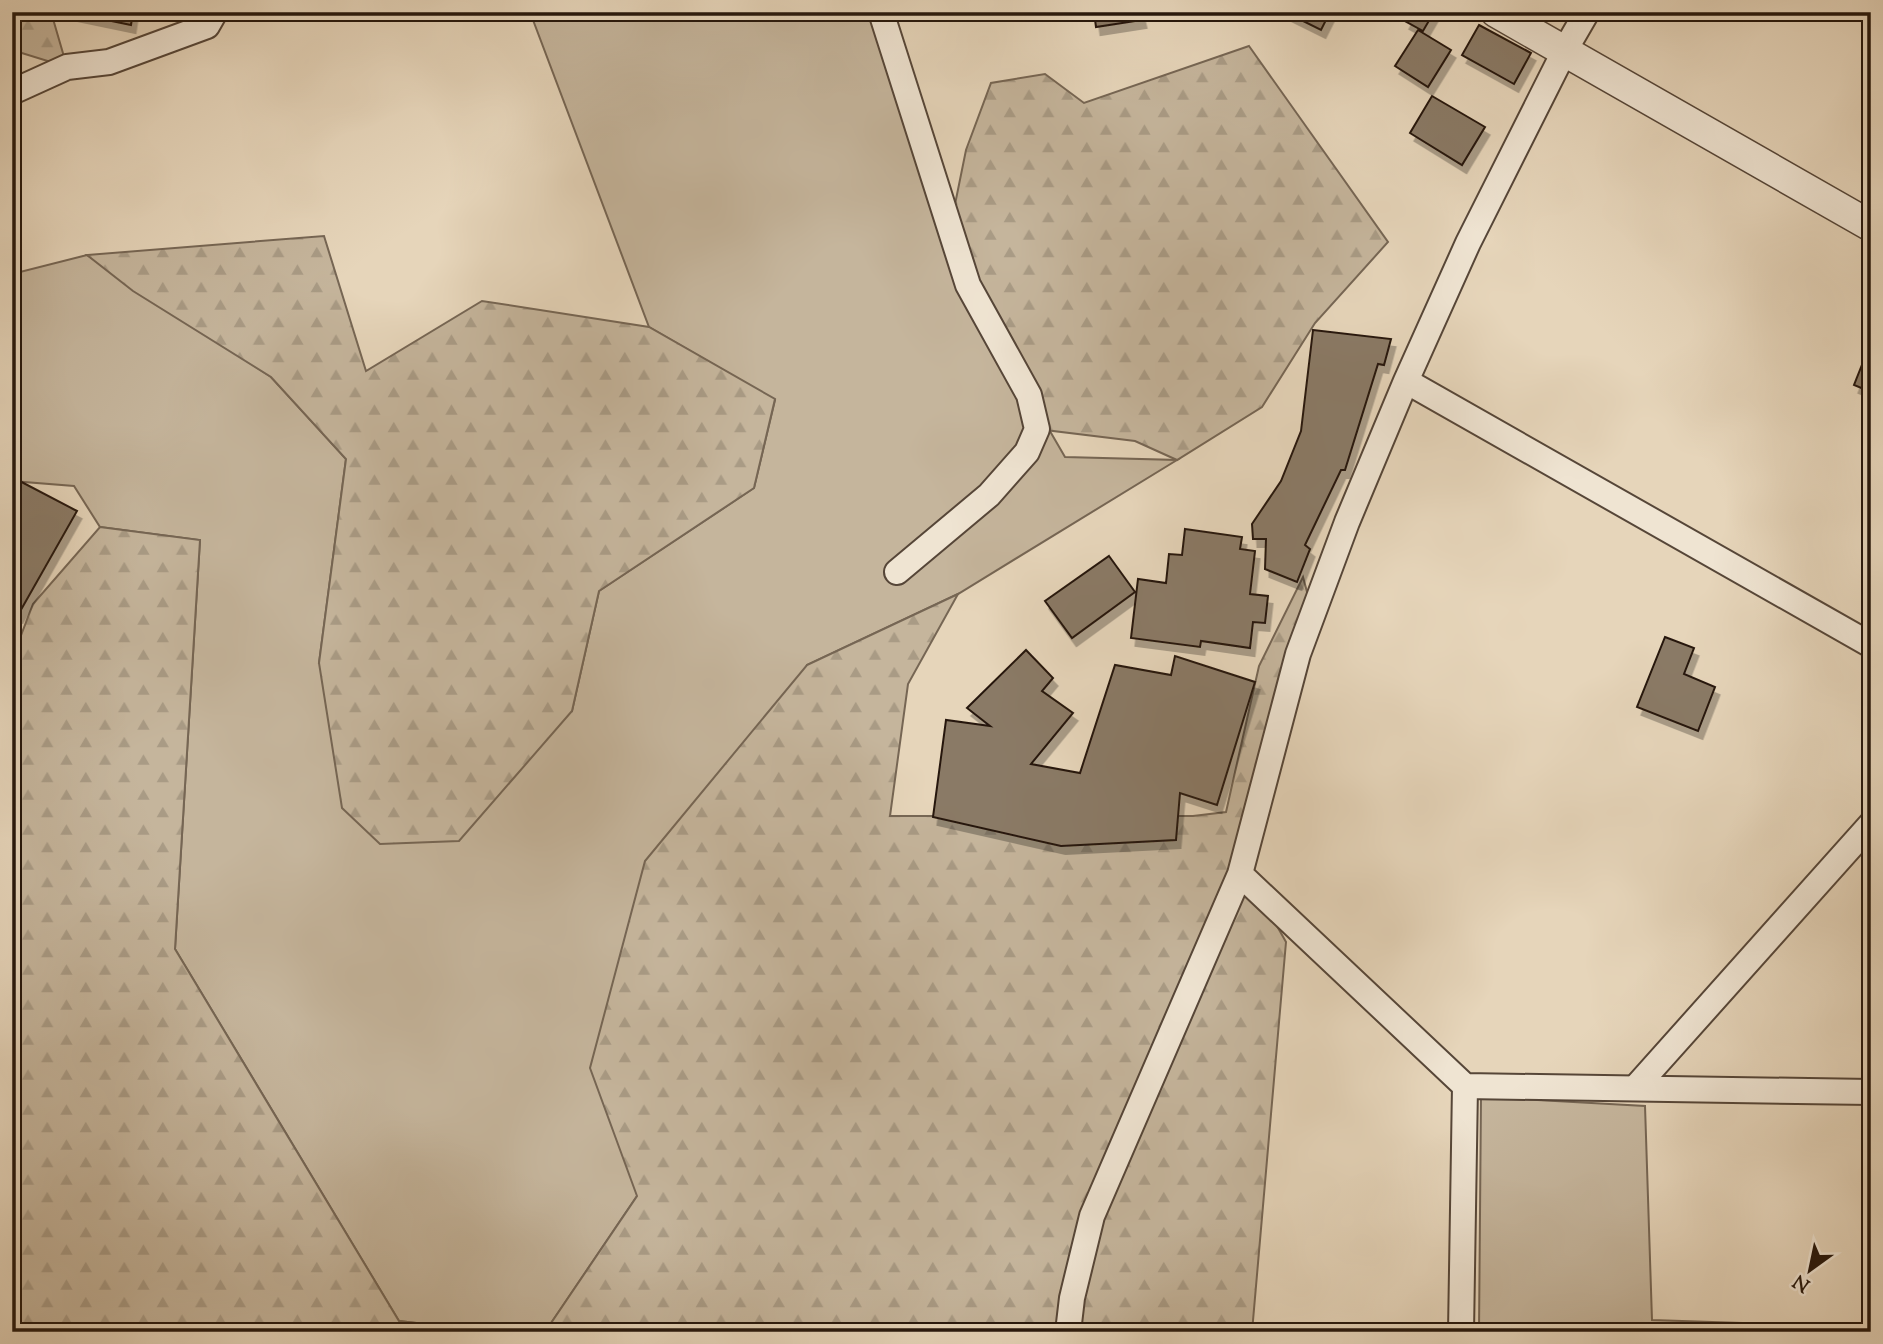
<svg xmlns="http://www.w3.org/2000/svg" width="1883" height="1344" viewBox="0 0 1883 1344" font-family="'Sorts Mill Goudy',serif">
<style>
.green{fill:#c5b59c;stroke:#766654;stroke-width:2}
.forest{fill:url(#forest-firs);stroke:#766654;stroke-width:2}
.building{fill:#8a7a66;stroke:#26170c;stroke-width:2;filter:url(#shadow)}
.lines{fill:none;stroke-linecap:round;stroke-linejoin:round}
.minor-casing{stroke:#564638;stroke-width:28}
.tertiary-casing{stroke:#564638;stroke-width:33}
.minor{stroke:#efe4d2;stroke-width:24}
.tertiary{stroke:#efe4d2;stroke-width:30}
</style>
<defs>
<pattern id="forest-firs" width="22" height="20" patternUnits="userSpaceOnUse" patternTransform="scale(1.75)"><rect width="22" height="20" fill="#c5b59c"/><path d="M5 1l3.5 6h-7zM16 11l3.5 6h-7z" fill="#a99b85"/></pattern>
<filter id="shadow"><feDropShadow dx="4.5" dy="8" stdDeviation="0" flood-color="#0004"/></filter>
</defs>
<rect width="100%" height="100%" fill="#e6d5ba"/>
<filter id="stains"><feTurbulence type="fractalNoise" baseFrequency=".00286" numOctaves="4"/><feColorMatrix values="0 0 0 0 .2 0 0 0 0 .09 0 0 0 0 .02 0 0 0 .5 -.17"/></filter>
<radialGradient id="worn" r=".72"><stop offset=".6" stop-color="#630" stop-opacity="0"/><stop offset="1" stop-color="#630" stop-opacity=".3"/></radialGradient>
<path class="green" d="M530,12h351l69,217 79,166 36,62 112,3 -219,134 -151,71 -170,531 -92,136h-51l-95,-11 -224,-372 25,-409 -100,-13 -26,-41 -62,-5v-207l75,-19 184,122 75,82 -27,204 253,48 27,-120 155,-103 21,-88 -126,-73z
M1481,1097l164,9 7,214 148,5v7h-321z"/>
<path class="forest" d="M12,12h39l16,55 -55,-17z
M1249,46l139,196 -73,81 -53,84 -85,53 -42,-19 -98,-12 -87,-200 16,-79 25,-67 54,-9 39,29z
M324,236l42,135 116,-70 167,26 126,72 -21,89 -155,103 -27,120 -113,130 -79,3 -38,-36 -23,-145 27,-204 -75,-82 -138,-86 -46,-36z
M100,527l100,13 -25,409 224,372 95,11h-482v-673l21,-55z
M1303,577l10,37 -71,250 44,78 -34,390h-707l92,-136 -47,-128 55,-207 162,-196 151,-71 -50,90 -18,132h303l33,-4 33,-146z"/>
<path class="building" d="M68,12h65l-2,13z
M1094,12h46l2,8 -46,7z
M1285,12h45l-9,18z
M1410,12h24l-11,19 -18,-10z
M1479,25l52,28 -17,31 -52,-29z
M1418,30l33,20 -23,37 -33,-21z
M1432,96l53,31 -23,38 -52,-32z
M1313,330l78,9 -7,26 -6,-1 -33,106h-4l-36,75 5,4 -13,33 -32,-13 1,-30h-13l-1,-15 29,-43 20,-50z
M1871,342v50l-17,-7z
M12,477l65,34 -59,104 -6,-2z
M1185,529l57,8 -2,12 15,2 -5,43 18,2 -3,27 -12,-1 -3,26 -49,-7 -1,6 -69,-9 7,-59 28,4 3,-29 13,1z
M1109,556l26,36 -63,46 -27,-37z
M1665,637l29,11 -10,26 31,13 -17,44 -61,-24z
M1026,650l27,28 -11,13 31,22 -42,51 49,9 35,-108 56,10 4,-19 80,26 -38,123 -37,-12 -4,47 -115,6 -128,-29 13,-97 44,6 -23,-18z"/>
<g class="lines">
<defs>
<path id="minor" d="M881,12l87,273 61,110 8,34 -10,23 -38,43 -92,77
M12,92l55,-25 42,-5 98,-36 8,-14
M1406,381l465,264
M1240,874l225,212 -4,246
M1465,1086l406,6
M1635,1088l236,-264
M1068,1332l4,-34 20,-82 148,-342 58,-220 49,-132 59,-141 62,-138 97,-193 22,-38"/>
<path id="tertiary" d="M1496,12l375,214"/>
</defs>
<use href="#minor" class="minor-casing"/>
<use href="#tertiary" class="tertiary-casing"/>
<use href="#minor" class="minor"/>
<use href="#tertiary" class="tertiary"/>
</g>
<rect width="1883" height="1344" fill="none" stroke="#e6d5ba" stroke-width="42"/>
<rect x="14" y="14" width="1855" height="1316" fill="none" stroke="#26170c" stroke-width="3.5"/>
<rect x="21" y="21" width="1841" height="1302" fill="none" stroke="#26170c" stroke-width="2"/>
<g transform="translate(1810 1270) rotate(213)" stroke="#efe4d2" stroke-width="5" paint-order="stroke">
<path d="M0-5L12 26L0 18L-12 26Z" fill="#26170c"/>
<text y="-10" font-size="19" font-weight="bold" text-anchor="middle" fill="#26170c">N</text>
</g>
<rect width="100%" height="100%" filter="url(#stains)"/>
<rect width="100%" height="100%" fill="url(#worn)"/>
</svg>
